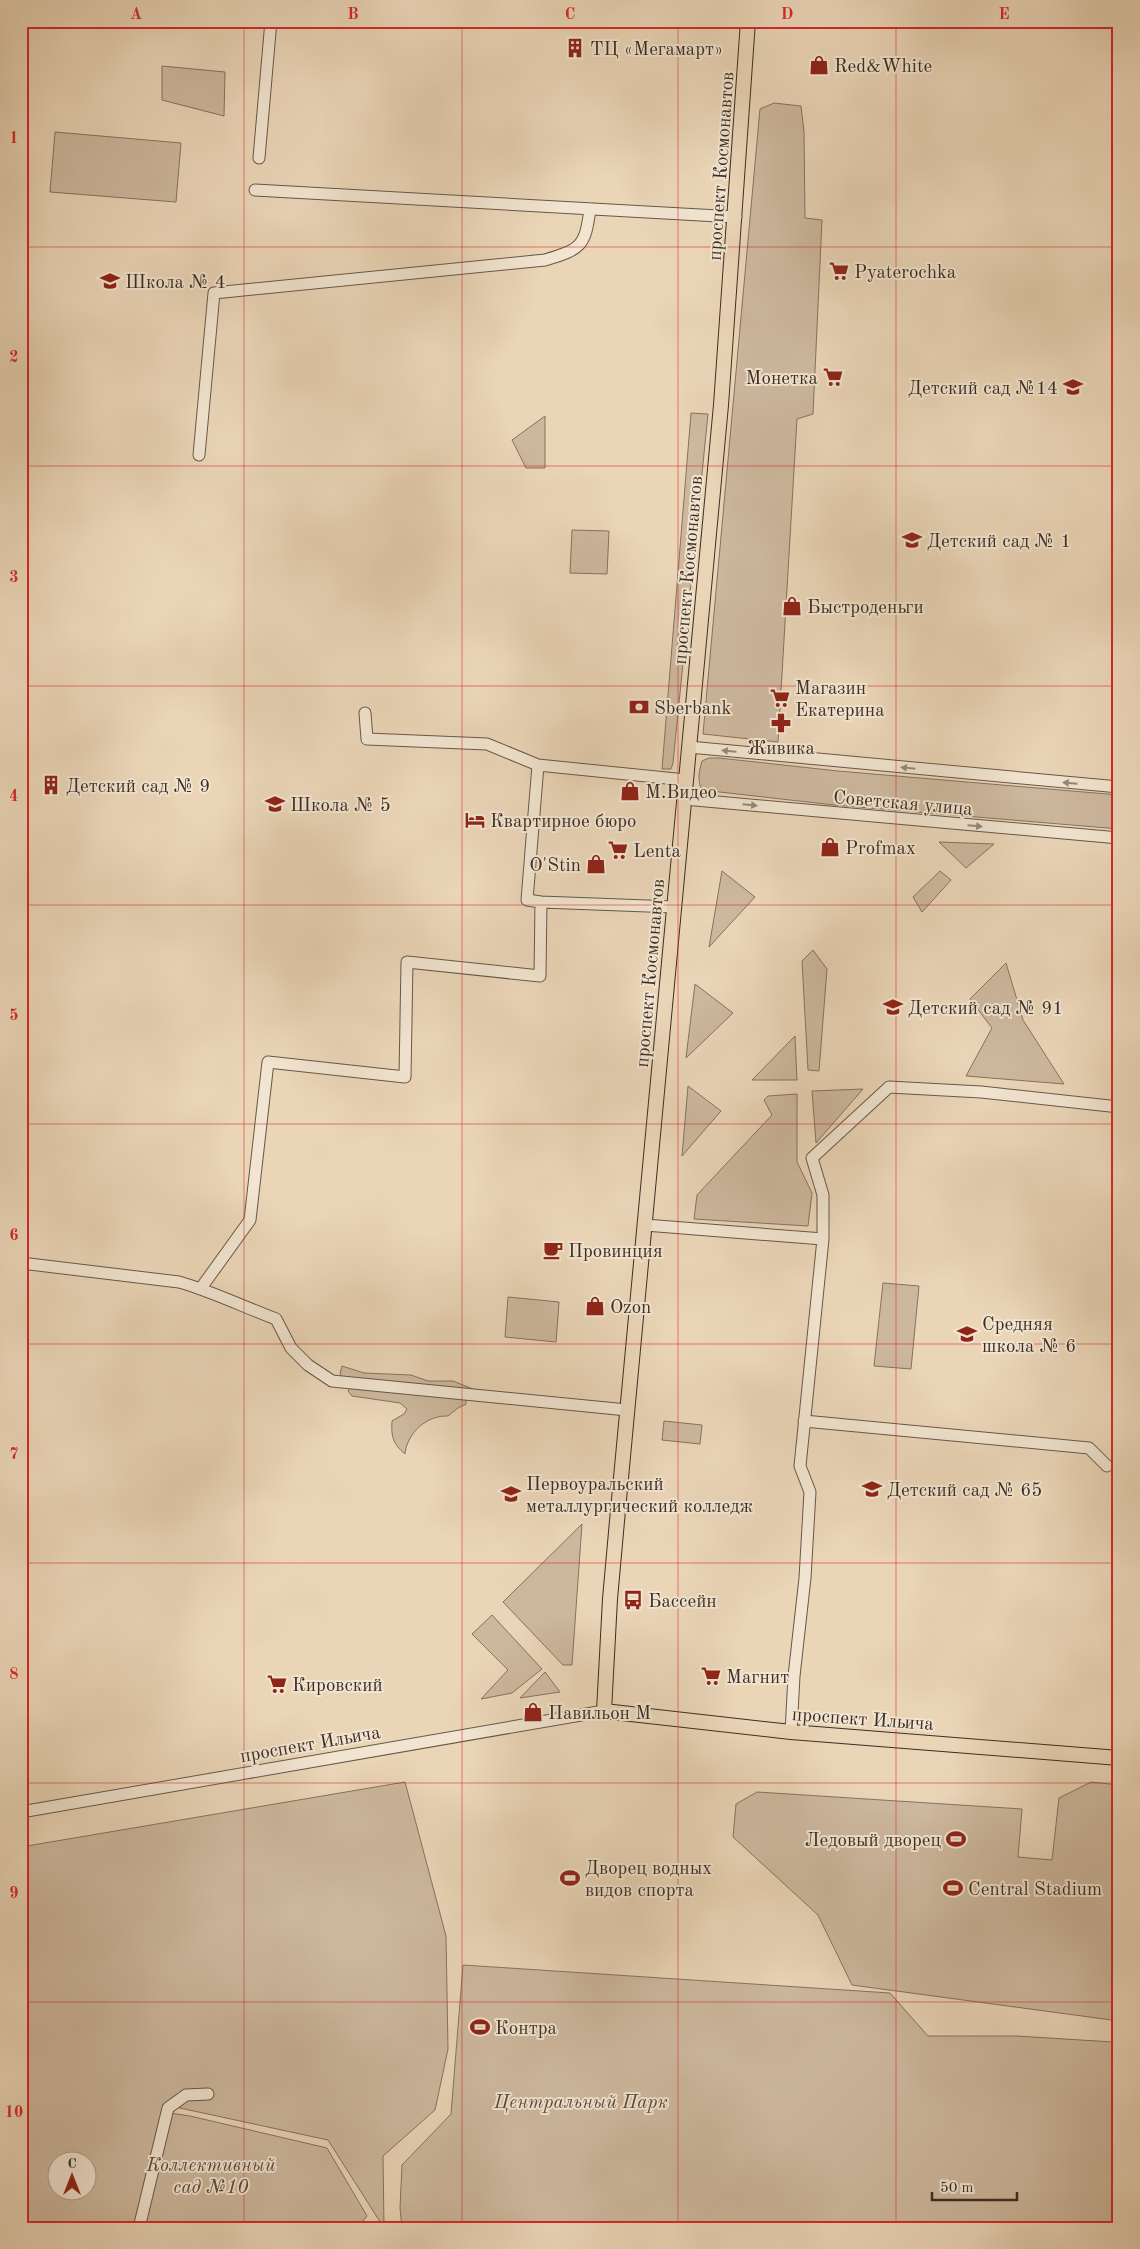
<svg xmlns="http://www.w3.org/2000/svg" width="1140" height="2249" viewBox="0 0 1140 2249" font-family="'Old Standard TT',serif">
<style>
.green{fill:#cdb89e;stroke:#857260;fill-rule:evenodd}
.lines{fill:none;stroke-linecap:round;stroke-linejoin:round}
.minor-casing{stroke:#685748;stroke-width:13}
.major-casing{stroke:#3d2d23;stroke-width:16}
.minor{stroke:#f1e4d0;stroke-width:11}
.major{stroke:#ead5b7;stroke-width:14}
.oneway{fill:#97887a}
.grid{fill:none;stroke:#d62828;stroke-width:1;stroke-opacity:0.55}
.labels{text-anchor:middle;stroke-width:4;stroke-linejoin:round;paint-order:stroke}
.poi-label{font-size:19px;fill:#3d2d23;stroke:#f1e4d0;text-anchor:start}
.street-label{font-size:19px;fill:#3d2d23;stroke:#f1e4d0}
.park-label{font-size:19px;font-style:italic;fill:#5a493c;stroke:#f1e4d0}
.neatline{fill:none;stroke:#d62828;stroke-width:2}
.grid-label{font-size:16px;text-anchor:middle;font-weight:bold;fill:#d62828}
</style>
<rect width="100%" height="100%" fill="#ead5b7"/>
<filter id="stains"><feTurbulence type="fractalNoise" baseFrequency=".004" numOctaves="4"/><feColorMatrix values="0 0 0 0 .2 0 0 0 0 .09 0 0 0 0 .02 0 0 0 .5 -.17"/></filter>
<radialGradient id="worn" r=".72"><stop offset=".6" stop-color="#630" stop-opacity="0"/><stop offset="1" stop-color="#630" stop-opacity=".3"/></radialGradient>
<path class="green" d="M162,66l63,6 -1,44 -62,-16z
M774,103l27,3 3,26 1,86 17,2 -9,194 -16,5 -19,323 -75,-8 57,-625z
M55,132l126,11 -5,59 -126,-10z
M691,413l17,1 -35,349 -2,6h-9z
M545,416v52h-19l-14,-28z
M572,530l37,1 -2,43 -37,-1z
M709,758h10l119,13 281,24v34l-285,-24 -132,-15c-5,-10 -3,-18 0,-29z
M939,842l55,2 -28,24z
M722,871l33,26 -46,50z
M940,871l11,9 -29,32 -9,-15z
M813,950l14,19 -8,102 -11,-1 -6,-109z
M1006,963l17,57 41,64 -98,-8 26,-48 -22,-29z
M695,984l38,29 -47,45z
M795,1036l2,44h-45z
M688,1086l33,25 -39,45z
M863,1089l-47,54 -4,-52z
M797,1094v68l15,31 -4,33 -114,-7 3,-24 75,-80 -8,-15 4,-4z
M883,1283l36,3 -8,83 -37,-3z
M508,1297l51,5 -3,40 -51,-5z
M342,1366l22,7 47,2 17,6h25l20,8 -126,-8 -7,-7z
M351,1387l111,11 4,2v4l-8,4 -10,8c-21,-1 -41,17 -43,38 -12,-10 -14,-17 -13,-33l12,-7 3,-5 -7,-6 -48,-7 -4,-5z
M664,1421l38,4 -2,19 -38,-4z
M582,1524l-10,141h-9l-60,-63z
M492,1615l50,54 -30,24 -31,6 27,-29 -36,-36z
M545,1672l15,20 -40,6z
M405,1782l41,154 2,113 -13,61 -52,46 1,72 -56,-88 -162,-35 -30,123h-115v-381zM58,2162h30v30h-30z
M1091,1782l28,3v236l-267,-36 -34,-70 -85,-78 3,-33 21,-12 265,17 -4,48 34,3 7,-62z
M463,1965l427,28 38,43h88l97,6 6,3v183h-717l-2,-20 2,-43 49,-51z
M170,2113l20,3 137,32 40,68 -10,12h-213z"/>
<g class="lines">
<defs>
<path id="minor" d="M259,158l12,-137
M255,190l481,27
M199,455l15,-162 331,-33c36,-11 40,-13 45,-51
M365,713l2,26 120,5 51,21 148,15
M689,747l430,40
M538,765l-11,135 14,2
M684,799l435,39
M645,1225l178,14
M21,1263l158,19c32,9 65,25 97,37l15,29 17,17 24,16 295,29
M201,1288l49,-68 18,-158 137,15 2,-115 133,14 1,-74 133,5
M804,1421l285,27 18,18
M791,1732l3,-56 11,-98 5,-86 -10,-26 23,-227v-44l-11,-37 77,-71 92,5 138,15
M21,1812l583,-101
M139,2228l29,-120 18,-13 22,-1"/>
<path id="major" d="M748,21l-27,384 -103,1105 -8,89 -6,112 187,21 328,26"/>
</defs>
<use href="#minor" class="minor-casing"/>
<use href="#major" class="major-casing"/>
<use href="#minor" class="minor"/>
<use href="#major" class="major"/>
</g>
<defs><path id="oneway-solid" d="M-6-.8H1V-3.2L6.5 0L1 3.2V.8H-6Z" transform="scale(1.25)"/></defs>
<g class="oneway">
<use href="#oneway-solid" transform="translate(729 751) rotate(-175)"/>
<use href="#oneway-solid" transform="translate(908 768) rotate(-174)"/>
<use href="#oneway-solid" transform="translate(1070 783) rotate(-175)"/>
<use href="#oneway-solid" transform="translate(750 805) rotate(5)"/>
<use href="#oneway-solid" transform="translate(975 826) rotate(5)"/>
</g>
<path class="grid" d="M244,21v2207M462,21v2207M678,21v2207M896,21v2207M21,247h1098M21,466h1098M21,686h1098M21,905h1098M21,1124h1098M21,1344h1098M21,1563h1098M21,1783h1098M21,2002h1098"/>
<defs>
<symbol id="building-bare" viewBox="-9 -9 18 18"><path d="M-4-6H4V6H1V3H-1V6H-4ZM-2.5-4.3h1.7v1.8h-1.7ZM.8-4.3h1.7v1.8H.8ZM-2.5-1h1.7V.8h-1.7ZM.8-1h1.7V.8H.8Z" fill="#8f2418" stroke="#f1e4d0" stroke-width="2.5" paint-order="stroke"/></symbol>
<symbol id="shop-bare" viewBox="-9 -9 18 18"><path d="M-5-2.5h2.3a2.7 3.5 0 0 1 5.4 0H5L5.5 6h-11ZM-1.5-2.5h3a1.5 2.3 0 0 0-3 0Z" fill="#8f2418" stroke="#f1e4d0" stroke-width="2.5" paint-order="stroke"/></symbol>
<symbol id="supermarket-bare" viewBox="-9 -9 18 18"><path d="M-6-5.5h2.5l.6 2H6L4.5 2H-2.5L-4.4-4H-6ZM-1.5 3.2a1.3 1.3 0 1 0 .1 0ZM3 3.2a1.3 1.3 0 1 0 .1 0Z" fill="#8f2418" stroke="#f1e4d0" stroke-width="2.5" paint-order="stroke"/></symbol>
<symbol id="school-bare" viewBox="-9 -9 18 18"><path d="M0-5L7-2L0 1L-7-2ZM-4 1L0 2.5L4 1V4Q0 6-4 4Z" fill="#8f2418" stroke="#f1e4d0" stroke-width="2.5" paint-order="stroke"/></symbol>
<symbol id="bank-bare" viewBox="-9 -9 18 18"><path d="M-6-4H6V4H-6ZM0-2.3a2.3 2.3 0 1 0 0 4.6a2.3 2.3 0 1 0 0-4.6Z" fill="#8f2418" stroke="#f1e4d0" stroke-width="2.5" paint-order="stroke"/></symbol>
<symbol id="pharmacy-bare" viewBox="-9 -9 18 18"><path d="M-2-6h4v4h4v4h-4v4h-4v-4h-4v-4h4Z" fill="#8f2418" stroke="#f1e4d0" stroke-width="2.5" paint-order="stroke"/></symbol>
<symbol id="hotel-bare" viewBox="-9 -9 18 18"><path d="M-6-4.5h1.5V1H6V5H4.5V3h-9V5H-6ZM-4 0a1.8 1.8 0 1 1 3.6 0ZM.5 0V-2.5h3Q6-2.5 6 0Z" fill="#8f2418" stroke="#f1e4d0" stroke-width="2.5" paint-order="stroke"/></symbol>
<symbol id="cafe-bare" viewBox="-9 -9 18 18"><path d="M-5.5-4.5H6V0H3Q3 3.5 0 3.5H-2.5Q-5.5 3.5-5.5 0ZM3-3.2v2h1.7v-2ZM-6 4.5H4V6H-6Z" fill="#8f2418" stroke="#f1e4d0" stroke-width="2.5" paint-order="stroke"/></symbol>
<symbol id="university-bare" viewBox="-9 -9 18 18"><path d="M0-5L7-2L0 1L-7-2ZM-4 1L0 2.5L4 1V4Q0 6-4 4Z" fill="#8f2418" stroke="#f1e4d0" stroke-width="2.5" paint-order="stroke"/></symbol>
<symbol id="bus-bare" viewBox="-9 -9 18 18"><path d="M-5-6H5V4H4V6H2V4H-2V6H-4V4H-5ZM-3.5-4V0h7V-4ZM-3.5 1.2v1.5H-2V1.2ZM2 1.2v1.5H3.5V1.2Z" fill="#8f2418" stroke="#f1e4d0" stroke-width="2.5" paint-order="stroke"/></symbol>
<symbol id="stadium-bare" viewBox="-9 -9 18 18"><path d="M0-5a6.5 5 0 1 0 0 10a6.5 5 0 1 0 0-10ZM-3.5-1.8h7v3.6h-7Z" fill="#8f2418" stroke="#f1e4d0" stroke-width="2.5" paint-order="stroke"/></symbol>
</defs>
<g fill-rule="evenodd">
<use href="#building-bare" x="561" y="34" width="28" height="28"/>
<use href="#shop-bare" x="805" y="51" width="28" height="28"/>
<use href="#supermarket-bare" x="825" y="257" width="28" height="28"/>
<use href="#school-bare" x="96" y="267" width="28" height="28"/>
<use href="#supermarket-bare" x="819" y="363" width="28" height="28"/>
<use href="#school-bare" x="1059" y="373" width="28" height="28"/>
<use href="#school-bare" x="898" y="526" width="28" height="28"/>
<use href="#shop-bare" x="778" y="592" width="28" height="28"/>
<use href="#supermarket-bare" x="766" y="684" width="28" height="28"/>
<use href="#bank-bare" x="625" y="693" width="28" height="28"/>
<use href="#pharmacy-bare" x="767" y="709" width="28" height="28"/>
<use href="#building-bare" x="37" y="771" width="28" height="28"/>
<use href="#shop-bare" x="616" y="777" width="28" height="28"/>
<use href="#school-bare" x="261" y="790" width="28" height="28"/>
<use href="#hotel-bare" x="461" y="806" width="28" height="28"/>
<use href="#shop-bare" x="816" y="833" width="28" height="28"/>
<use href="#supermarket-bare" x="604" y="836" width="28" height="28"/>
<use href="#shop-bare" x="582" y="850" width="28" height="28"/>
<use href="#school-bare" x="879" y="993" width="28" height="28"/>
<use href="#cafe-bare" x="539" y="1236" width="28" height="28"/>
<use href="#shop-bare" x="581" y="1292" width="28" height="28"/>
<use href="#school-bare" x="953" y="1320" width="28" height="28"/>
<use href="#school-bare" x="858" y="1475" width="28" height="28"/>
<use href="#university-bare" x="497" y="1480" width="28" height="28"/>
<use href="#bus-bare" x="619" y="1586" width="28" height="28"/>
<use href="#supermarket-bare" x="697" y="1662" width="28" height="28"/>
<use href="#supermarket-bare" x="263" y="1670" width="28" height="28"/>
<use href="#shop-bare" x="519" y="1698" width="28" height="28"/>
<use href="#stadium-bare" x="942" y="1825" width="28" height="28"/>
<use href="#stadium-bare" x="556" y="1864" width="28" height="28"/>
<use href="#stadium-bare" x="939" y="1874" width="28" height="28"/>
<use href="#stadium-bare" x="466" y="2013" width="28" height="28"/>
</g>
<g class="labels">
<g class="poi-label">
<text x="590" y="55">ТЦ «Мегамарт»</text>
<text x="834" y="72">Red&amp;White</text>
<text x="854" y="278">Pyaterochka</text>
<text x="125" y="288">Школа № 4</text>
<text x="818" y="384" text-anchor="end">Монетка</text>
<text x="1058" y="394" text-anchor="end">Детский сад №14</text>
<text x="927" y="547">Детский сад № 1</text>
<text x="807" y="613">Быстроденьги</text>
<text x="795" y="694">Магазин<tspan x="795" dy="22">Екатерина</tspan></text>
<text x="654" y="714">Sberbank</text>
<text x="781" y="754" text-anchor="middle">Живика</text>
<text x="66" y="792">Детский сад № 9</text>
<text x="645" y="798">М.Видео</text>
<text x="290" y="811">Школа № 5</text>
<text x="490" y="827">Квартирное бюро</text>
<text x="845" y="854">Profmax</text>
<text x="633" y="857">Lenta</text>
<text x="581" y="871" text-anchor="end">O'Stin</text>
<text x="908" y="1014">Детский сад № 91</text>
<text x="568" y="1257">Провинция</text>
<text x="610" y="1313">Ozon</text>
<text x="982" y="1330">Средняя<tspan x="982" dy="22">школа № 6</tspan></text>
<text x="526" y="1490">Первоуральский<tspan x="526" dy="22">металлургический колледж</tspan></text>
<text x="887" y="1496">Детский сад № 65</text>
<text x="648" y="1607">Бассейн</text>
<text x="726" y="1683">Магнит</text>
<text x="292" y="1691">Кировский</text>
<text x="548" y="1719">Павильон М</text>
<text x="941" y="1846" text-anchor="end">Ледовый дворец</text>
<text x="585" y="1874">Дворец водных<tspan x="585" dy="22">видов спорта</tspan></text>
<text x="968" y="1895">Central Stadium</text>
<text x="495" y="2034">Контра</text>
</g>
<g class="street-label">
<text transform="translate(720 166) rotate(-86)" y="7">проспект Космонавтов</text>
<text transform="translate(687 570) rotate(-85)" y="7">проспект Космонавтов</text>
<text transform="translate(903 802) rotate(5)" y="7">Советская улица</text>
<text transform="translate(649 973) rotate(-85)" y="7">проспект Космонавтов</text>
<text transform="translate(863 1718) rotate(4)" y="7">проспект Ильича</text>
<text transform="translate(310 1743) rotate(-10)" y="7">проспект Ильича</text>
</g>
<g class="park-label">
<text x="581" y="2108">Центральный Парк</text>
<text x="211" y="2171">Коллективный<tspan x="211" dy="22">сад №10</tspan></text>
</g>
</g>
<rect width="1140" height="2249" fill="none" stroke="#ead5b7" stroke-width="55"/>
<g transform="translate(72 2176)"><circle r="24" fill="#f1e4d0" stroke="#a99b8b"/>
<path d="M0-4L9 19L0 12L-9 19Z" fill="#8f2418"/>
<text y="-8" font-size="14" font-weight="bold" text-anchor="middle" fill="#3d2d23">С</text>
</g>
<path d="M932 2192v8h85v-8" fill="none" stroke="#3d2d23" stroke-width="2.5"/>
<text x="940" y="2192" font-size="15" fill="#3d2d23" stroke="#f1e4d0" stroke-width="4" paint-order="stroke">50 m</text>
<rect x="28" y="28" width="1084" height="2194" class="neatline"/>
<g class="grid-label">
<text x="136" y="19">A</text>
<text x="353" y="19">B</text>
<text x="570" y="19">C</text>
<text x="787" y="19">D</text>
<text x="1004" y="19">E</text>
<text x="14" y="143">1</text>
<text x="14" y="362">2</text>
<text x="14" y="582">3</text>
<text x="14" y="801">4</text>
<text x="14" y="1020">5</text>
<text x="14" y="1240">6</text>
<text x="14" y="1459">7</text>
<text x="14" y="1679">8</text>
<text x="14" y="1898">9</text>
<text x="14" y="2117">10</text>
</g>
<rect width="100%" height="100%" filter="url(#stains)"/>
<rect width="100%" height="100%" fill="url(#worn)"/>
</svg>
